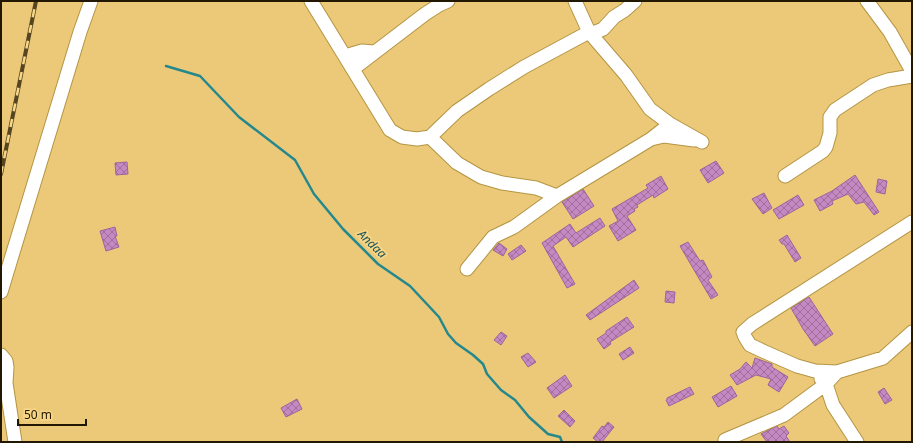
<svg xmlns="http://www.w3.org/2000/svg" width="913" height="443" viewBox="0 0 913 443" font-family="'Noto Sans',sans-serif">
<style>
.lines{fill:none;stroke-linecap:round;stroke-linejoin:round}
.stream{stroke:#25888d;stroke-width:2.5}
.building{fill:url(#building-cross-hatch);stroke:#9d649c}
.minor-casing{stroke:#b49544;stroke-width:15}
.minor{stroke:#fff;stroke-width:13}
.rail-casing{stroke:#554520;stroke-width:4}
.rail{stroke:#f8d786;stroke-width:2.5;stroke-dasharray:8;stroke-linecap:butt}
.labels{text-anchor:middle;stroke-width:3.5;stroke-linejoin:round;paint-order:stroke}
.water-label{font-size:12px;font-style:italic;fill:#1e565e;stroke:#f8d786}
</style>
<defs>
<pattern id="building-cross-hatch" width="8" height="8" patternUnits="userSpaceOnUse"><rect width="8" height="8" fill="#c488c2"/><path d="M0 0l8 8M0 8l8-8" fill="none" stroke="#9f6e9b"/></pattern>
</defs>
<rect width="100%" height="100%" fill="#ebc979"/>
<g class="lines">
<path class="stream" d="M166,66l34,10 39,41 56,43 19,34 29,35 35,35 32,22 29,31 9,17 8,9 17,12 10,9 4,10 14,16 14,10 14,17 19,17 12,3 2,5"/>
</g>
<path class="building" d="M716,161l8,12 -16,10 -8,-13z
M127,162l1,12 -12,1 -1,-12z
M855,175l24,37 -5,3 -10,-13 -8,2 -8,-10 -16,7 1,3 -13,7 -6,-11 18,-9z
M661,176l7,13 -14,9 -1,-3 -16,10 1,2 -4,2 1,2 -8,5 9,14 -18,11 -9,-15 9,-5 -6,-12 36,-21 -2,-3z
M878,179l9,2 -2,13 -9,-2z
M583,189l11,17 -21,13 -11,-17z
M764,193l8,15 -9,6 -11,-15z
M798,195l6,10 -25,14 -6,-9z
M600,218l5,8 -32,21 -7,-10 -13,9 22,38 -8,4 -25,-45 28,-19 6,9z
M115,227l2,9h-2l4,11 -13,4 -6,-20z
M787,235l14,23 -6,4 -11,-18h-2l-3,-4z
M688,242l12,19 3,-1 9,17 -4,3 10,15 -7,4 -31,-53z
M499,243l8,6 -4,7 -10,-6z
M521,245l5,6 -14,9 -4,-6z
M634,280l5,8 -49,32 -4,-5z
M666,291l9,1 -1,11 -9,-1z
M809,297l24,37 -18,12 -12,-17 -12,-21z
M627,317l7,10 -24,15 1,2 -7,5 -7,-10 9,-6v-2z
M501,332l6,4 -6,9 -7,-5z
M630,347l4,6 -11,7 -4,-6z
M528,353l8,9 -8,5 -7,-10z
M755,358l17,6v3l16,10 -9,15 -11,-7 3,-6 -15,-4 -19,10 -7,-10 10,-6 6,-7 6,6z
M565,375l7,11 -18,12 -7,-10z
M731,386l6,10 -19,11 -6,-10z
M690,387l4,7 -25,12 -3,-6h1v-2z
M884,388l8,12 -7,4 -7,-12z
M297,399l5,10 -16,8 -5,-9z
M564,410l11,11 -5,6 -12,-11z
M608,422l6,5 -12,15h-4l-5,-4 9,-12 2,1z
M777,426l2,3 5,-3 5,7 -3,3 4,6h-23l-6,-8z"/>
<g class="lines">
<defs>
<path id="minor" d="M311,1l79,129 12,7 15,2 13,-2 27,-26 32,-22 35,-22 65,-35h7l7,-3 11,-12 11,-7 10,-9
M575,1l14,31 37,43 24,34 20,15 32,18
M867,1l23,31 22,39
M345,56l17,-5 12,1
M353,69l72,-55 14,-9 9,-4
M430,137l27,26 24,14 21,6 34,5 21,8
M651,139l13,-3 30,4
M785,176l38,-25 3,-4 4,-14v-16l5,-7 38,-25 15,-5 24,-4
M912,222l-160,102 -9,8 2,5 5,8 15,7 32,14 18,5 22,1 46,-14 29,-26
M467,269l26,-32 21,-10 43,-31 94,-57 19,-15
M1,292l79,-260 11,-31
M1,355l5,6 1,6 -1,16 9,59
M821,379l5,5 7,21 24,37
M725,440l59,-25 42,-31 11,-12"/>
</defs>
<use href="#minor" class="minor-casing"/>
<use href="#minor" class="minor"/>
<defs>
<path id="rail" d="M1,174l35,-173"/>
</defs>
<use href="#rail" class="rail-casing"/>
<use href="#rail" class="rail"/>
</g>
<g class="labels">
<g class="water-label">
<text transform="translate(372 244) rotate(44)" y="4">Andaa</text>
</g>
</g>
<rect width="913" height="443" fill="none" stroke="#221801" stroke-width="4"/>
<path d="M18 419v6h68v-6" fill="none" stroke="#221801" stroke-width="2"/>
<text x="24" y="419" font-size="12" fill="#221801" stroke="#f8d786" stroke-width="3" paint-order="stroke">50 m</text>
</svg>
